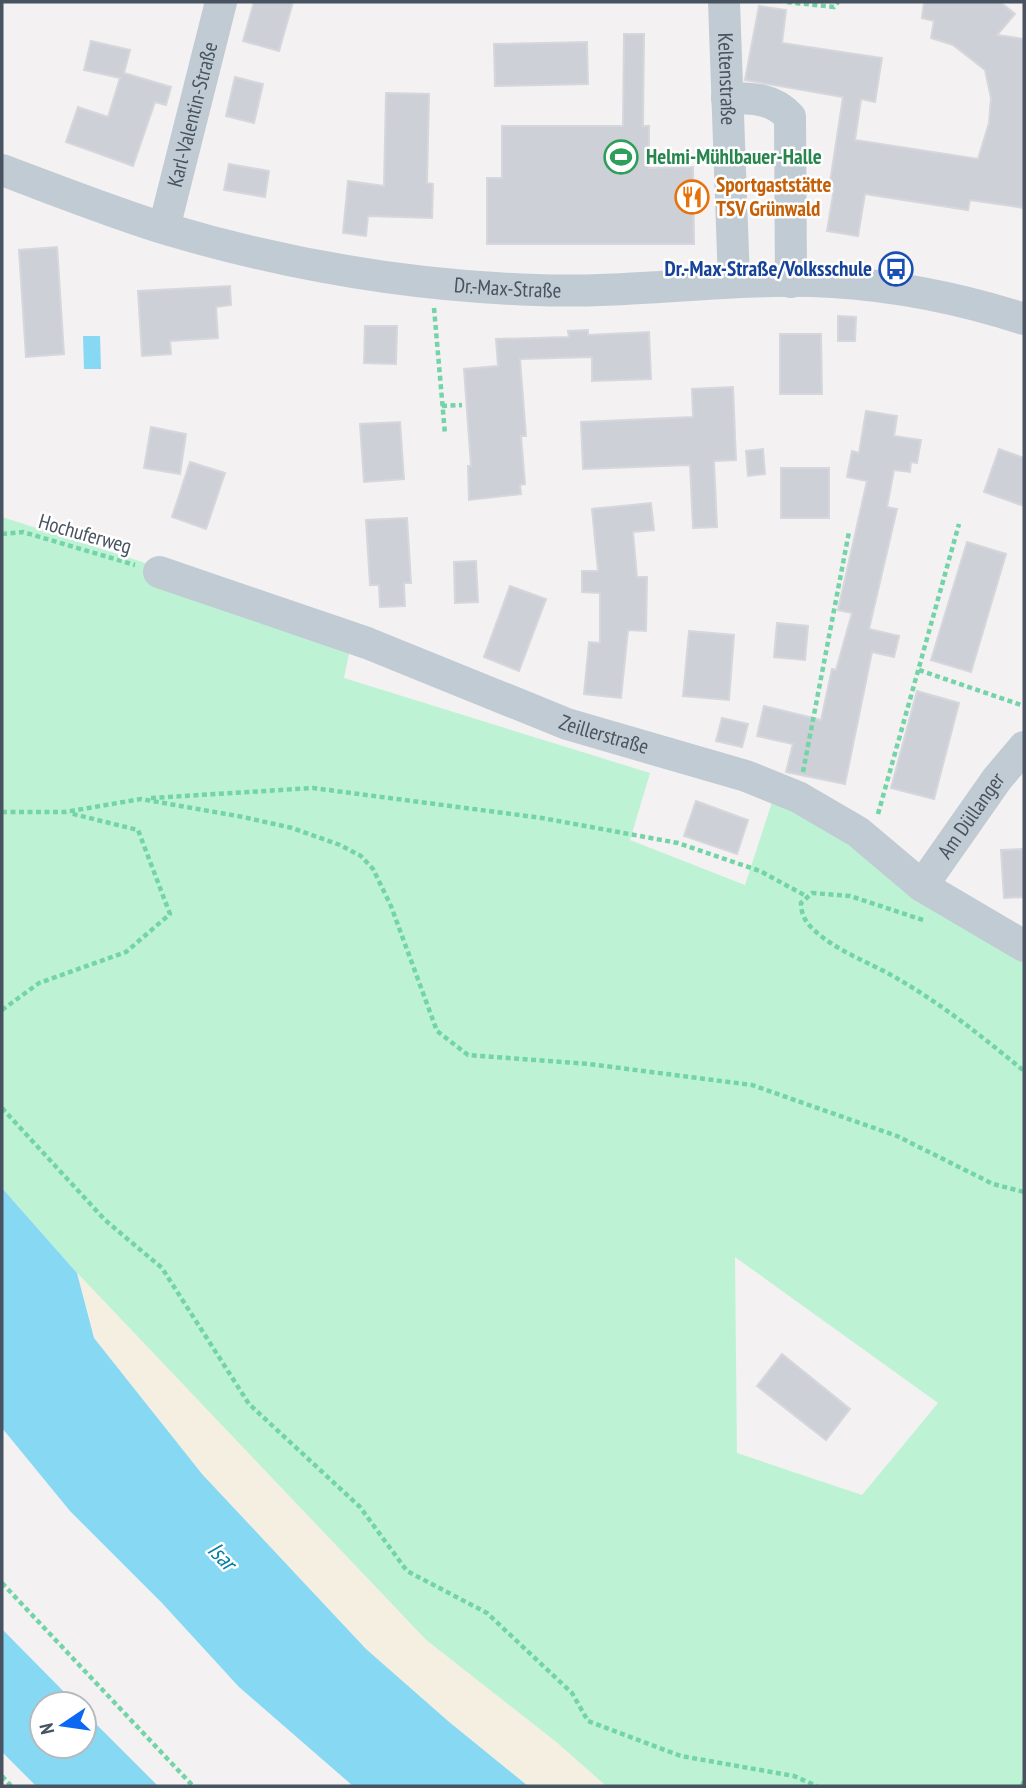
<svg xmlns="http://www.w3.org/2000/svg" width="1026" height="1788" viewBox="0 0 1026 1788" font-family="'PT Sans Narrow',sans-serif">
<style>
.green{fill:#bdf3d4;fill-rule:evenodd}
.sand{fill:#f5efe1}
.water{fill:#87d9f3}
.building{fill:#cdd0d6;stroke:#d5d7dd;stroke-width:2}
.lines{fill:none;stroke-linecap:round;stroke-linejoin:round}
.path{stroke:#72d4a7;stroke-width:4.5;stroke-dasharray:5 3.5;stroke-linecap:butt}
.minor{stroke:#c1cbd3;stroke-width:32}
.labels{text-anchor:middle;stroke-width:5;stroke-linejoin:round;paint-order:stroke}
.street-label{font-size:21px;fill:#475360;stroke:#fff}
.leisure-label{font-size:21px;font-weight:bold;fill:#27864d;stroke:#fff;text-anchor:start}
.food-label{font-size:21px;font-weight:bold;fill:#c56008;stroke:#fff;text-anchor:start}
.transit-label{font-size:21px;font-weight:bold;fill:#164399;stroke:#fff;text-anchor:end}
.water-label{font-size:23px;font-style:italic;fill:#0480a7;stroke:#fff}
</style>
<rect width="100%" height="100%" fill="#f3f1f1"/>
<path class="green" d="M2,517l352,113 -10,48 306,95 -20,67 115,45 28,-86 60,32 191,128v827h-418l-50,-44 -130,-102 -349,-367 -75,-85zM735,1257l203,146 -76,92 -125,-42z"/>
<path class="sand" d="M77,1273l349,367 130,102 50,44h-78l-80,-65 -82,-72 -164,-175 -108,-136z"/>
<path class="water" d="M83,336h17l1,33h-17z
M2,1188l75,85 17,65 108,136 164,175 82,72 80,65h-175l-114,-99 -77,-84 -92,-92 -68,-83z
M2,1629l74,75h-34v42h42v-34l74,74h-122l-34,-34z"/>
<path class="building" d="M254,2h39l-14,49 -36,-10z
M924,2h76l15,12 -18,21 27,4v169l-54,-8 -2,10 -103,-16 -7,42 -31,-5 7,-42h-5l14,-92 -98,-17 14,-74 27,4 -4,33 100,15 -7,44 -14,-3 -6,41 123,19 11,-36 2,-25 -6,-28 -32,-25 -22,-7 3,-17 -12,-3z
M624,34h20l-1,92h6v42l44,-1 1,77h-207v-66h15v-52h121z
M91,41l39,9 -6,23 47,14 -5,18 -11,-3 -22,64 -67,-24 12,-35 30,10 12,-39 -36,-8z
M587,42l1,42 -93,2 -1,-42z
M235,77l28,7 -9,39 -28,-7z
M386,93l43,1 -2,89 6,1 -1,34 -64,-2 -2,20 -23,-3 5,-52 36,5z
M229,164l40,7 -4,26 -41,-7z
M57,247l7,107 -38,3 -7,-107z
M230,286l1,19 -15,2 2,31 -48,3 1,13 -29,2 -4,-65z
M838,316l18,1 -1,24h-17z
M365,326h32l-1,38 -32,-1z
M588,330v5l61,-3 2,47 -59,2v-24l-72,2 6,77h-5l4,48 -5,1 1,9 -52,6 -1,-34h3l-7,-97 34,-3 -2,-27 73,-2 -1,-6z
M780,334h41l1,60h-42z
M733,387l3,73 -22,1 3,66 -24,1 -3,-63 -107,4 -2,-47 112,-5 -1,-28z
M866,411l31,5 -3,20 27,4 -4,23 -6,-1 -1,10 -16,-2 -7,37 10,2 -28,120 30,7 -5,21 -22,-5 -27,132 -59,-12 7,-28 -36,-8 7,-30 57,14 11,-51 4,1 16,-57 -14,-3 29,-129 -20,-4 5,-26 7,2z
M400,422l4,57 -40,3 -4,-58z
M151,427l35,7 -6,40 -36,-6z
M763,449l2,25 -17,2 -2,-25z
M999,449l25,9v48l-40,-14z
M190,462l35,11 -19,56 -34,-12z
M781,468h48v50h-48z
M651,503l3,27 -21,2 4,45h10l-1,54 -18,-1 -7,68 -37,-4 5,-52 11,1v-50l-18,-1v-21h16l-6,-62z
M407,518l4,65h-7l1,23 -25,1 -1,-22h-9l-4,-65z
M967,542l39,12 -35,118 -40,-12z
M476,561l2,41 -23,1 -1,-41z
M510,586l36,13 -27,72 -35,-14z
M777,623l31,3 -3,34 -31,-3z
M689,631l45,4 -5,65 -46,-4z
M917,691l42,12 -25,96 -43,-11z
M722,718l26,6 -6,23 -26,-6z
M696,801l52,19 -11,34 -53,-18z
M1024,849v48l-20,1 -3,-48z
M782,1354l68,55 -24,31 -69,-54z"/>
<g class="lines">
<path class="path" d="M787,2l47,5 4,-5
M434,308l11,126
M442,406l20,-1
M2,534l21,-2 112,33
M919,670l105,36
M803,772l46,-240
M151,798l162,-10 229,30 136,25 82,28 46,25
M2,812h63l76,-13 102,18 49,11 48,17 21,11 12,13 18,37 46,125 31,24 121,9 163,21 145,51 96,48 31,8
M878,814l81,-290
M923,920l-73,-24 -38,-3 -11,10c0,9 3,17 10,24 23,24 59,35 87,52 45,26 86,59 126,92
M2,1010l37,-27 87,-31 44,-38 -32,-84 -69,-17
M2,1108l103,112 57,48 87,136 111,103 47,64 80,42 85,80 16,28 93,35 113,20 23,10
M2,1583l191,203
M2,1776l9,10
M1022,1786l2,-5"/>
<g class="minor">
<path id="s1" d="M724,2l10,280"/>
<path d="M727,98c25,0 46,0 63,19l1,165"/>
<path id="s2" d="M2,170c54,20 109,42 164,59 121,36 244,57 370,61 99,4 198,-14 297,-8 65,4 129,17 191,37"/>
<path id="s3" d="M164,228l57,-226"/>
<path id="s4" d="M159,572l208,71 200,81 179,52 52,21 60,35 64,54 102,60"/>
<path id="s5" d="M922,886l75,-107 27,-32"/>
</g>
</g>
<defs>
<symbol id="stadium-ring" viewBox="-11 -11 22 22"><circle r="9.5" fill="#fff" stroke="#2e9e5b" stroke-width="1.5"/><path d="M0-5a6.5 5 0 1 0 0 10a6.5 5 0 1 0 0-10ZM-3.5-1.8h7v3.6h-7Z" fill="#2e9e5b"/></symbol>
<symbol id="restaurant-ring" viewBox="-11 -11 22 22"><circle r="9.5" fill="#fff" stroke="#e8710a" stroke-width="1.5"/><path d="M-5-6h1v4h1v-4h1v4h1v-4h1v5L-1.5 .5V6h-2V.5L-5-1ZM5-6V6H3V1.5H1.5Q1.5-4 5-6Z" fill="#e8710a"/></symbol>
<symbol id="bus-ring" viewBox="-11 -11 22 22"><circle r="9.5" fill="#fff" stroke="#1a4fb4" stroke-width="1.5"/><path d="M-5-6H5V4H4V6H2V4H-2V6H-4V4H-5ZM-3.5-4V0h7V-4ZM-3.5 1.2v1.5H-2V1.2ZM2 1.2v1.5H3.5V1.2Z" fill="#1a4fb4"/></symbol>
</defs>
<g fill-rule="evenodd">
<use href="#stadium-ring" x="602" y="138" width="38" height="38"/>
<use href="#restaurant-ring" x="673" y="178" width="38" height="38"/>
<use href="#bus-ring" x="877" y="250" width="38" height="38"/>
</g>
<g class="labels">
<g class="street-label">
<text dy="7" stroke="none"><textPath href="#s1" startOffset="77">Keltenstraße</textPath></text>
<text dy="7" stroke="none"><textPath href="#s3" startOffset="117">Karl-Valentin-Straße</textPath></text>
<text dy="7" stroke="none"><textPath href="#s2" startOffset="522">Dr.-Max-Straße</textPath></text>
<text transform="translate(85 534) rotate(16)" y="7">Hochuferweg</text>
<text dy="7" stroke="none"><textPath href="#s4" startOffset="474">Zeillerstraße</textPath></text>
<text dy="7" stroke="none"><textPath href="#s5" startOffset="86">Am Düllanger</textPath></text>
</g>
<g class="leisure-label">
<text x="646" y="164">Helmi-Mühlbauer-Halle</text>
</g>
<g class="food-label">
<text x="716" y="192">Sportgaststätte<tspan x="716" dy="24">TSV Grünwald</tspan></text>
</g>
<g class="transit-label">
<text x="872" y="276">Dr.-Max-Straße/Volksschule</text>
</g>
<g class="water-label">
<text transform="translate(222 1556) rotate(46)" y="8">Isar</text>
</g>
</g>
<rect width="1026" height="1788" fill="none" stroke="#475360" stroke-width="7"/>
<g transform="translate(63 1725) rotate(257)"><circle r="33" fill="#ffffff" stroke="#b5babf" stroke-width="2"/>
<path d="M0-5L12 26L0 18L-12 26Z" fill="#0c68f2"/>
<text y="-10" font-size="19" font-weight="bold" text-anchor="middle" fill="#475360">N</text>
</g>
</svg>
